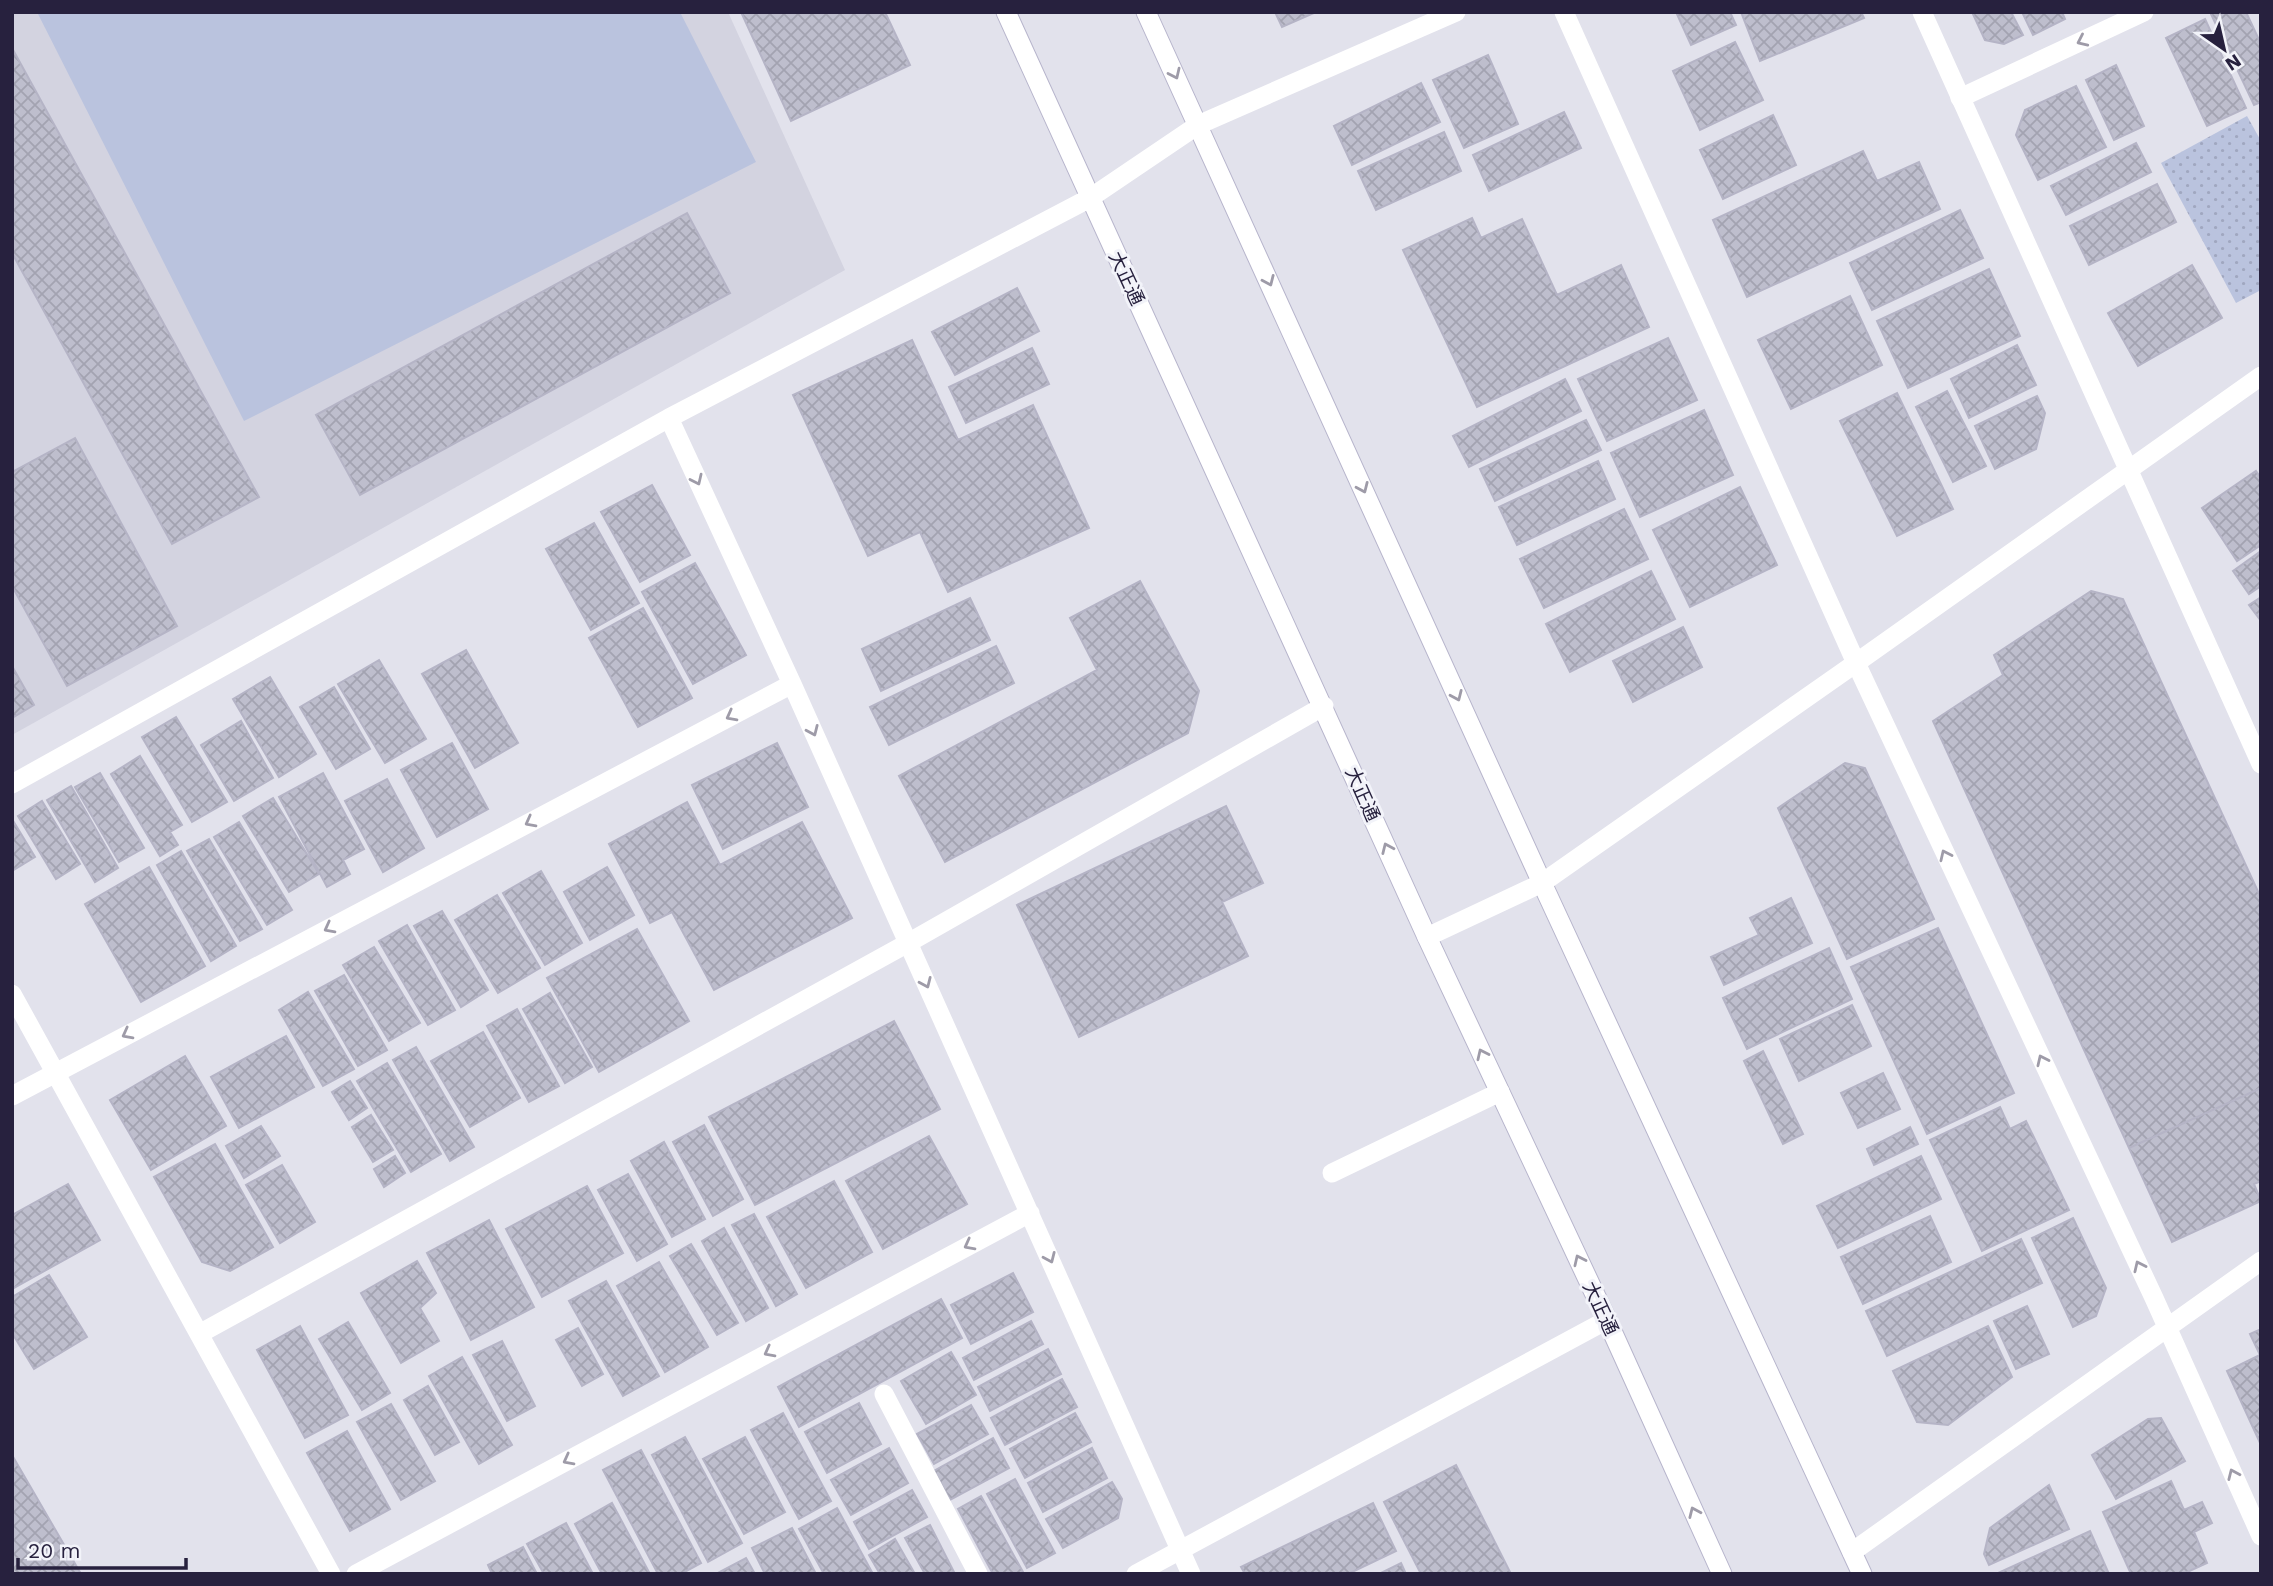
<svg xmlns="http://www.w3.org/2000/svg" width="2273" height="1586" viewBox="0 0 2273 1586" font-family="'Work Sans','Noto Sans JP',sans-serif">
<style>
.built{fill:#d3d3e0}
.grass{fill:url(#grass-dots)}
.pitch{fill:#bac3de}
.building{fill:url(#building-cross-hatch);stroke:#b5b4c6;stroke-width:2}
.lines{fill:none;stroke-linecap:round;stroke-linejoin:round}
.secondary-casing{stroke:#b7b5cc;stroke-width:21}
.service{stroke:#fff;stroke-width:19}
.minor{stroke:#fff;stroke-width:19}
.tertiary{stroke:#fff;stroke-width:19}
.secondary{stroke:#fff;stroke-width:19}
.oneway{stroke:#9e9ba8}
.labels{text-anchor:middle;stroke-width:6;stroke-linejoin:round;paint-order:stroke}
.street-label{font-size:19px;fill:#27213e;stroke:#f2f3f9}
</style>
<defs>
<pattern id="grass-dots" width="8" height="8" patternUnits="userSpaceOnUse" patternTransform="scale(1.75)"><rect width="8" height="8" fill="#bac3de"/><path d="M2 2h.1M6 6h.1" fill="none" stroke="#a0a7c0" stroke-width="1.8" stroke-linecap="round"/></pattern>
<pattern id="building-cross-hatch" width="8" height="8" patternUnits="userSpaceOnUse" patternTransform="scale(1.75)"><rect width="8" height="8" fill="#bebecd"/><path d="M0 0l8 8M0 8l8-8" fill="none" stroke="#a3a3b1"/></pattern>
</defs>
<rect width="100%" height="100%" fill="#e2e2ec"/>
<path class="built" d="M12,12h716l117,258 -833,465z"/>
<path class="grass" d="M2247,116l14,25v149l-25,13 -75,-140z"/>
<path class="pitch" d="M37,12h643l76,150 -512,259z"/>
<path class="building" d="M741,12h144l25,53 -119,56z
M1275,12h41l-34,15z
M1676,12h54l6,13 -45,20z
M1741,12h120l3,6 -104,43z
M1972,12h39l12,23 -19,9 -19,-4z
M2022,12h40l3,7 -32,16z
M2214,12h32l15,32v58l-7,3 -43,-91z
M2205,19l41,89 -39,18 -41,-88z
M1735,42l28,58 -63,30 -27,-59z
M12,48l247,449 -87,47 -160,-291z
M1488,55l30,69 -54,24 -31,-68z
M2116,65l28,61 -30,14 -28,-60z
M1421,83l19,39 -88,43 -18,-39z
M2076,86l30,61 -68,33 -22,-45 9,-25z
M1564,112l17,36 -92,43 -16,-36z
M1773,115l23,50 -73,34 -23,-49z
M1444,132l17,39 -85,39 -18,-39z
M2136,143l15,29 -85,43 -15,-29z
M1863,151l14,30 42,-19 21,47 -193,88 -34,-77z
M2157,184l19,38 -87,43 -19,-39z
M1960,210l23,48 -111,52 -22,-47z
M687,213l43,80 -370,202 -44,-80z
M1472,218l9,20 41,-19 35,76 64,-30 28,62 -172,80 -74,-157z
M2192,265l30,53 -84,48 -30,-53z
M1989,269l31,67 -112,52 -31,-67z
M1017,288l22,43 -84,44 -23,-43z
M1850,296l32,69 -91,44 -33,-69z
M1668,338l29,62 -90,41 -29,-62z
M912,340l46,100 75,-35 56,123 -141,64 -28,-60 -52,24 -75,-161z
M2017,345l19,40 -67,33 -18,-39z
M1032,348l17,36 -83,39 -17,-36z
M1565,379l16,32 -112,56 -16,-31z
M1947,391l39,75 -33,16 -37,-75z
M1897,393l56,116 -56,27 -57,-115z
M2037,396l8,17 -9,36 -41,20 -20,-43z
M1704,410l29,65 -93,42 -29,-64z
M1586,420l15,30 -106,51 -15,-32z
M75,438l102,188 -110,60 -55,-100v-114z
M1598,461l17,38 -98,46 -18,-38z
M2256,471l5,7v67l-24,16 -35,-53z
M652,485l38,70 -50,27 -39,-70z
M1740,487l37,78 -87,42 -37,-77z
M1624,509l24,50 -104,49 -24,-49z
M594,523l45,80 -48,27 -45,-81z
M2261,551v35l-12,8 -16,-23z
M695,563l51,92 -53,29 -51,-92z
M1651,571l24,48 -105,53 -24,-48z
M1140,581l59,110 -11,42 -243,129 -46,-86 198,-106 -27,-52z
M2091,591l32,8 138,299v190l-132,60 -196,-427 70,-46 -9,-20z
M2261,597v24l-12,-16z
M970,598l20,42 -109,51 -19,-42z
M643,608l49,90 -54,29 -49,-89z
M1683,627l19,40 -69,35 -20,-41z
M996,646l18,37 -125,62 -19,-38z
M466,650l52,93 -43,25 -53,-94z
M379,660l47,79 -41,24 -47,-79z
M12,666l22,39 -22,13z
M270,677l46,77 -37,23 -46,-78z
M334,687l36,62 -34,20 -36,-62z
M176,717l51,85 -35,20 -50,-85z
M241,721l32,57 -39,23 -33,-56z
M452,743l36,66 -51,28 -36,-67z
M777,743l31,64 -85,42 -31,-64z
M140,756l42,69 -12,7 8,13 -18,11 -49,-82z
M1845,763l20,5 69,151 -87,40 -69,-151z
M100,773l44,75 -25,14 -44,-75z
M323,773l41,76 -21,11 7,14 -23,13 -48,-90z
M387,779l37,69 -41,24 -38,-71z
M71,786l47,82 -23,14 -48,-82z
M273,798l46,76 -30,18 -46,-76z
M42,801l38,63 -24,15 -38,-63z
M687,802l33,63 82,-43 50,96 -138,72 -42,-78 -22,11 -41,-79z
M1226,806l37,77 -41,19 26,54 -169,81 -62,-132z
M12,819l23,38 -23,14z
M239,822l53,88 -25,15 -53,-88z
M209,839l53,90 -22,12 -53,-90z
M181,851l55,95 -25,15 -54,-96z
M149,867l56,99 -64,36 -56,-98z
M607,867l27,48 -44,25 -26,-48z
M541,871l41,72 -37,22 -42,-72z
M497,895l43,73 -42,25 -43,-73z
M1791,898l21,45 -88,42 -13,-28 48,-22 -9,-17z
M442,911l46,79 -27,17 -47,-81z
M407,925l48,85 -27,15 -49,-84z
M1938,928l76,165 -87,41 -76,-167z
M637,929l52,92 -90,51 -52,-94z
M374,947l46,76 -31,18 -46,-76z
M1829,948l23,51 -105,50 -24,-51z
M344,975l43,75 -29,16 -43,-75z
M308,992l46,77 -31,17 -44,-76z
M550,993l42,74 -27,16 -42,-74z
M1852,1005l19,41 -72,35 -19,-42z
M517,1009l42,77 -30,16 -42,-76z
M894,1021l46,88 -185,96 -46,-88z
M483,1032l37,66 -50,29 -39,-66z
M286,1036l28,51 -75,41 -28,-51z
M416,1047l58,100 -24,14 -57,-101z
M1763,1051l40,83 -20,10 -39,-83z
M185,1056l41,70 -75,44 -41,-70z
M387,1063l54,91 -30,18 -54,-91z
M1883,1073l17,36 -42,19 -17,-35z
M350,1081l17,27 -18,12 -17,-28z
M2261,1088v93l-7,3 7,17 -89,41 -43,-94z
M2000,1107l10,22 16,-8 43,89 -87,41 -52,-111z
M371,1115l22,35 -20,12 -21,-35z
M704,1125l39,74 -30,17 -40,-74z
M261,1126l19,30 -36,22 -18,-32z
M1910,1127l8,17 -44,21 -7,-16z
M929,1136l38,68 -84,45 -37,-68z
M664,1142l41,77 -33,18 -41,-76z
M215,1144l58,103 -43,24 -28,-9 -48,-85z
M395,1156l10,17 -21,14 -10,-18z
M1921,1156l20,43 -103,49 -21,-42z
M282,1165l33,57 -35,21 -34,-58z
M628,1174l39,70 -30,17 -39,-71z
M834,1181l38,71 -66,36 -39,-71z
M68,1184l32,56 -88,49v-74z
M587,1186l36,67 -81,44 -36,-68z
M754,1214l43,80 -21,12 -44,-81z
M1930,1216l21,46 -88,42 -22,-47z
M2073,1218l33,70 -10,28 -23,11 -41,-89z
M489,1220l45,87 -63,33 -44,-87z
M724,1228l44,80 -22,13 -44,-80z
M2021,1239l21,44 -155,73 -21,-45z
M691,1244l47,79 -21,12 -47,-79z
M417,1261l19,32 -16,15 19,33 -38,22 -40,-70z
M659,1262l49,85 -43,25 -48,-86z
M1013,1273l20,39 -62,32 -20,-39z
M49,1275l38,62 -53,32 -22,-36v-36z
M606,1281l53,95 -36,20 -54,-95z
M941,1299l21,39 -163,89 -21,-40z
M2027,1306l22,48 -33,15 -22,-48z
M1031,1321l12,23 -69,36 -11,-22z
M348,1322l42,71 -28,17 -43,-71z
M300,1326l48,89 -43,23 -48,-88z
M1988,1326l24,51 -64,48 -31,-3 -24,-51z
M578,1328l25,46 -21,12 -26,-46z
M2261,1329v116l-34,-74 33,-16 -10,-21z
M502,1341l33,65 -28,15 -34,-66z
M1048,1349l13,25 -71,37 -12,-24z
M951,1352l25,43 -50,29 -25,-43z
M462,1357l50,88 -33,19 -50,-88z
M1062,1379l15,28 -72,38 -14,-27z
M428,1386l31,56 -24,13 -31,-55z
M859,1403l22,41 -54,29 -22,-41z
M391,1404l44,77 -34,19 -44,-78z
M971,1405l17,29 -54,30 -17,-30z
M783,1413l48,88 -32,18 -48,-89z
M1075,1413l16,29 -66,36 -15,-29z
M2161,1418l24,43 -69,38 -24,-44 56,-36z
M347,1431l43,78 -40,22 -43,-78z
M685,1437l57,106 -34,19 -56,-107z
M745,1437l40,75 -41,22 -41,-75z
M993,1438l16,30 -59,32 -16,-29z
M889,1448l19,35 -57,32 -20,-35z
M1092,1448l15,30 -64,34 -15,-29z
M641,1450l60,113 -20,11h-23l-55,-104z
M12,1455l69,119h-69z
M1456,1465l55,109h-90l-37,-72z
M1015,1479l40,74 -28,15 -40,-74z
M2171,1481l13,29 18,-8 10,21 -18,9 13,31 -24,11h-52l-28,-62z
M1112,1482l10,17 -4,19 -55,30 -17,-29z
M2049,1485l20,44 -80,36 -5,-11 6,-26z
M912,1490l15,27 -58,32 -15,-27z
M981,1496l42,76 -3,2h-27l-35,-65z
M612,1503l38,71h-48l-27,-50z
M1373,1503l23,48 -48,23h-103l-4,-7z
M837,1508l36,66h-49l-25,-45z
M566,1523l27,51h-49l-17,-30z
M930,1525l25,49h-30l-20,-36z
M792,1528l24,46h-51l-13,-26z
M2090,1531l19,43h-113z
M895,1539l20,35h-35l-11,-19z
M523,1547l14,27h-45l-4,-9z
M746,1558l9,16h-39z
M1401,1563l5,11h-27z"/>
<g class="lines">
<defs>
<path id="secondary" d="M1006,12l421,925 180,383 115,254
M1146,12l396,871 320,691"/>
</defs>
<use href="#secondary" class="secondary-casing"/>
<path class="service" d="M1332,1173l168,-81"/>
<path class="minor" d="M1960,98l184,-86
M669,418l123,266 399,890
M1856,663l298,635 107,238
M12,784l657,-366 421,-220 108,-73 258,-113
M12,1096l780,-412
M884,1394l94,180
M1852,1552l409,-291
M356,1574l674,-361"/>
<path class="tertiary" d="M1564,12l292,651
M1922,12l339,752
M1427,937l115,-54 314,-220 405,-287
M12,994l319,580
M199,1334l709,-391 416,-237
M1136,1574l471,-254"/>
<use href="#secondary" class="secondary"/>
</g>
<defs><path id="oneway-chevron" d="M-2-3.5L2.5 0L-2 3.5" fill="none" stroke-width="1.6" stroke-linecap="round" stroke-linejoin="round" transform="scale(1.75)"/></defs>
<g class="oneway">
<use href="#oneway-chevron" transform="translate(2082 41) rotate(155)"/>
<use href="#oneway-chevron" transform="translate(1175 74) rotate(65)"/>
<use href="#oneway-chevron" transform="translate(1269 281) rotate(66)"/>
<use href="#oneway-chevron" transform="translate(697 480) rotate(65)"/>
<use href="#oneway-chevron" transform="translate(1363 488) rotate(66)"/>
<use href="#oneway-chevron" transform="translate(1457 696) rotate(66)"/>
<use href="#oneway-chevron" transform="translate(731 716) rotate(152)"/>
<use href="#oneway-chevron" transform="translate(813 731) rotate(66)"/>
<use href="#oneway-chevron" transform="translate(530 822) rotate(152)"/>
<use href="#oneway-chevron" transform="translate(1387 848) rotate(-114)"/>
<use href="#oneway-chevron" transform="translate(1945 855) rotate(-115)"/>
<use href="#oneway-chevron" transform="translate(329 928) rotate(152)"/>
<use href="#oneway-chevron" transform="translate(926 983) rotate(66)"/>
<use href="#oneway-chevron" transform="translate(127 1034) rotate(152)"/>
<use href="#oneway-chevron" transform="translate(1482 1054) rotate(-115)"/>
<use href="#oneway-chevron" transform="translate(2042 1060) rotate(-115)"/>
<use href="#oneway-chevron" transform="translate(969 1245) rotate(152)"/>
<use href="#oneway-chevron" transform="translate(1050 1258) rotate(66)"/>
<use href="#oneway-chevron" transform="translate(1579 1260) rotate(-115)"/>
<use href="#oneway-chevron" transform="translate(2139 1266) rotate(-115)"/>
<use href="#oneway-chevron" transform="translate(769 1352) rotate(152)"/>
<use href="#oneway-chevron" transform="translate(568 1460) rotate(152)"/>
<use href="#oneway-chevron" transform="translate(2233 1474) rotate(-114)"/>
<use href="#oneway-chevron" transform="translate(1694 1512) rotate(-114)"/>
</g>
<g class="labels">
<g class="street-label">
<text transform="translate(1127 278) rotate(65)" y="7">大正通</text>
<text transform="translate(1363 794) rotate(66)" y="7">大正通</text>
<text transform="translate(1601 1308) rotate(65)" y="7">大正通</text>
</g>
</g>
<rect width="2273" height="1586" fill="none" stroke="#27213e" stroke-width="28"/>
<g transform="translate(2224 49) rotate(146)" stroke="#f2f3f9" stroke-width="5" paint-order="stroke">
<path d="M0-5L12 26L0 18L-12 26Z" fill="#27213e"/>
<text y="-10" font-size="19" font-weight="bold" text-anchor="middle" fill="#27213e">N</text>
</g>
<path d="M18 1558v10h168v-10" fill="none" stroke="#27213e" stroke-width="3.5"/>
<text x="28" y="1558" font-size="21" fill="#27213e" stroke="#f2f3f9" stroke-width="5" paint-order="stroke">20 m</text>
</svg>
